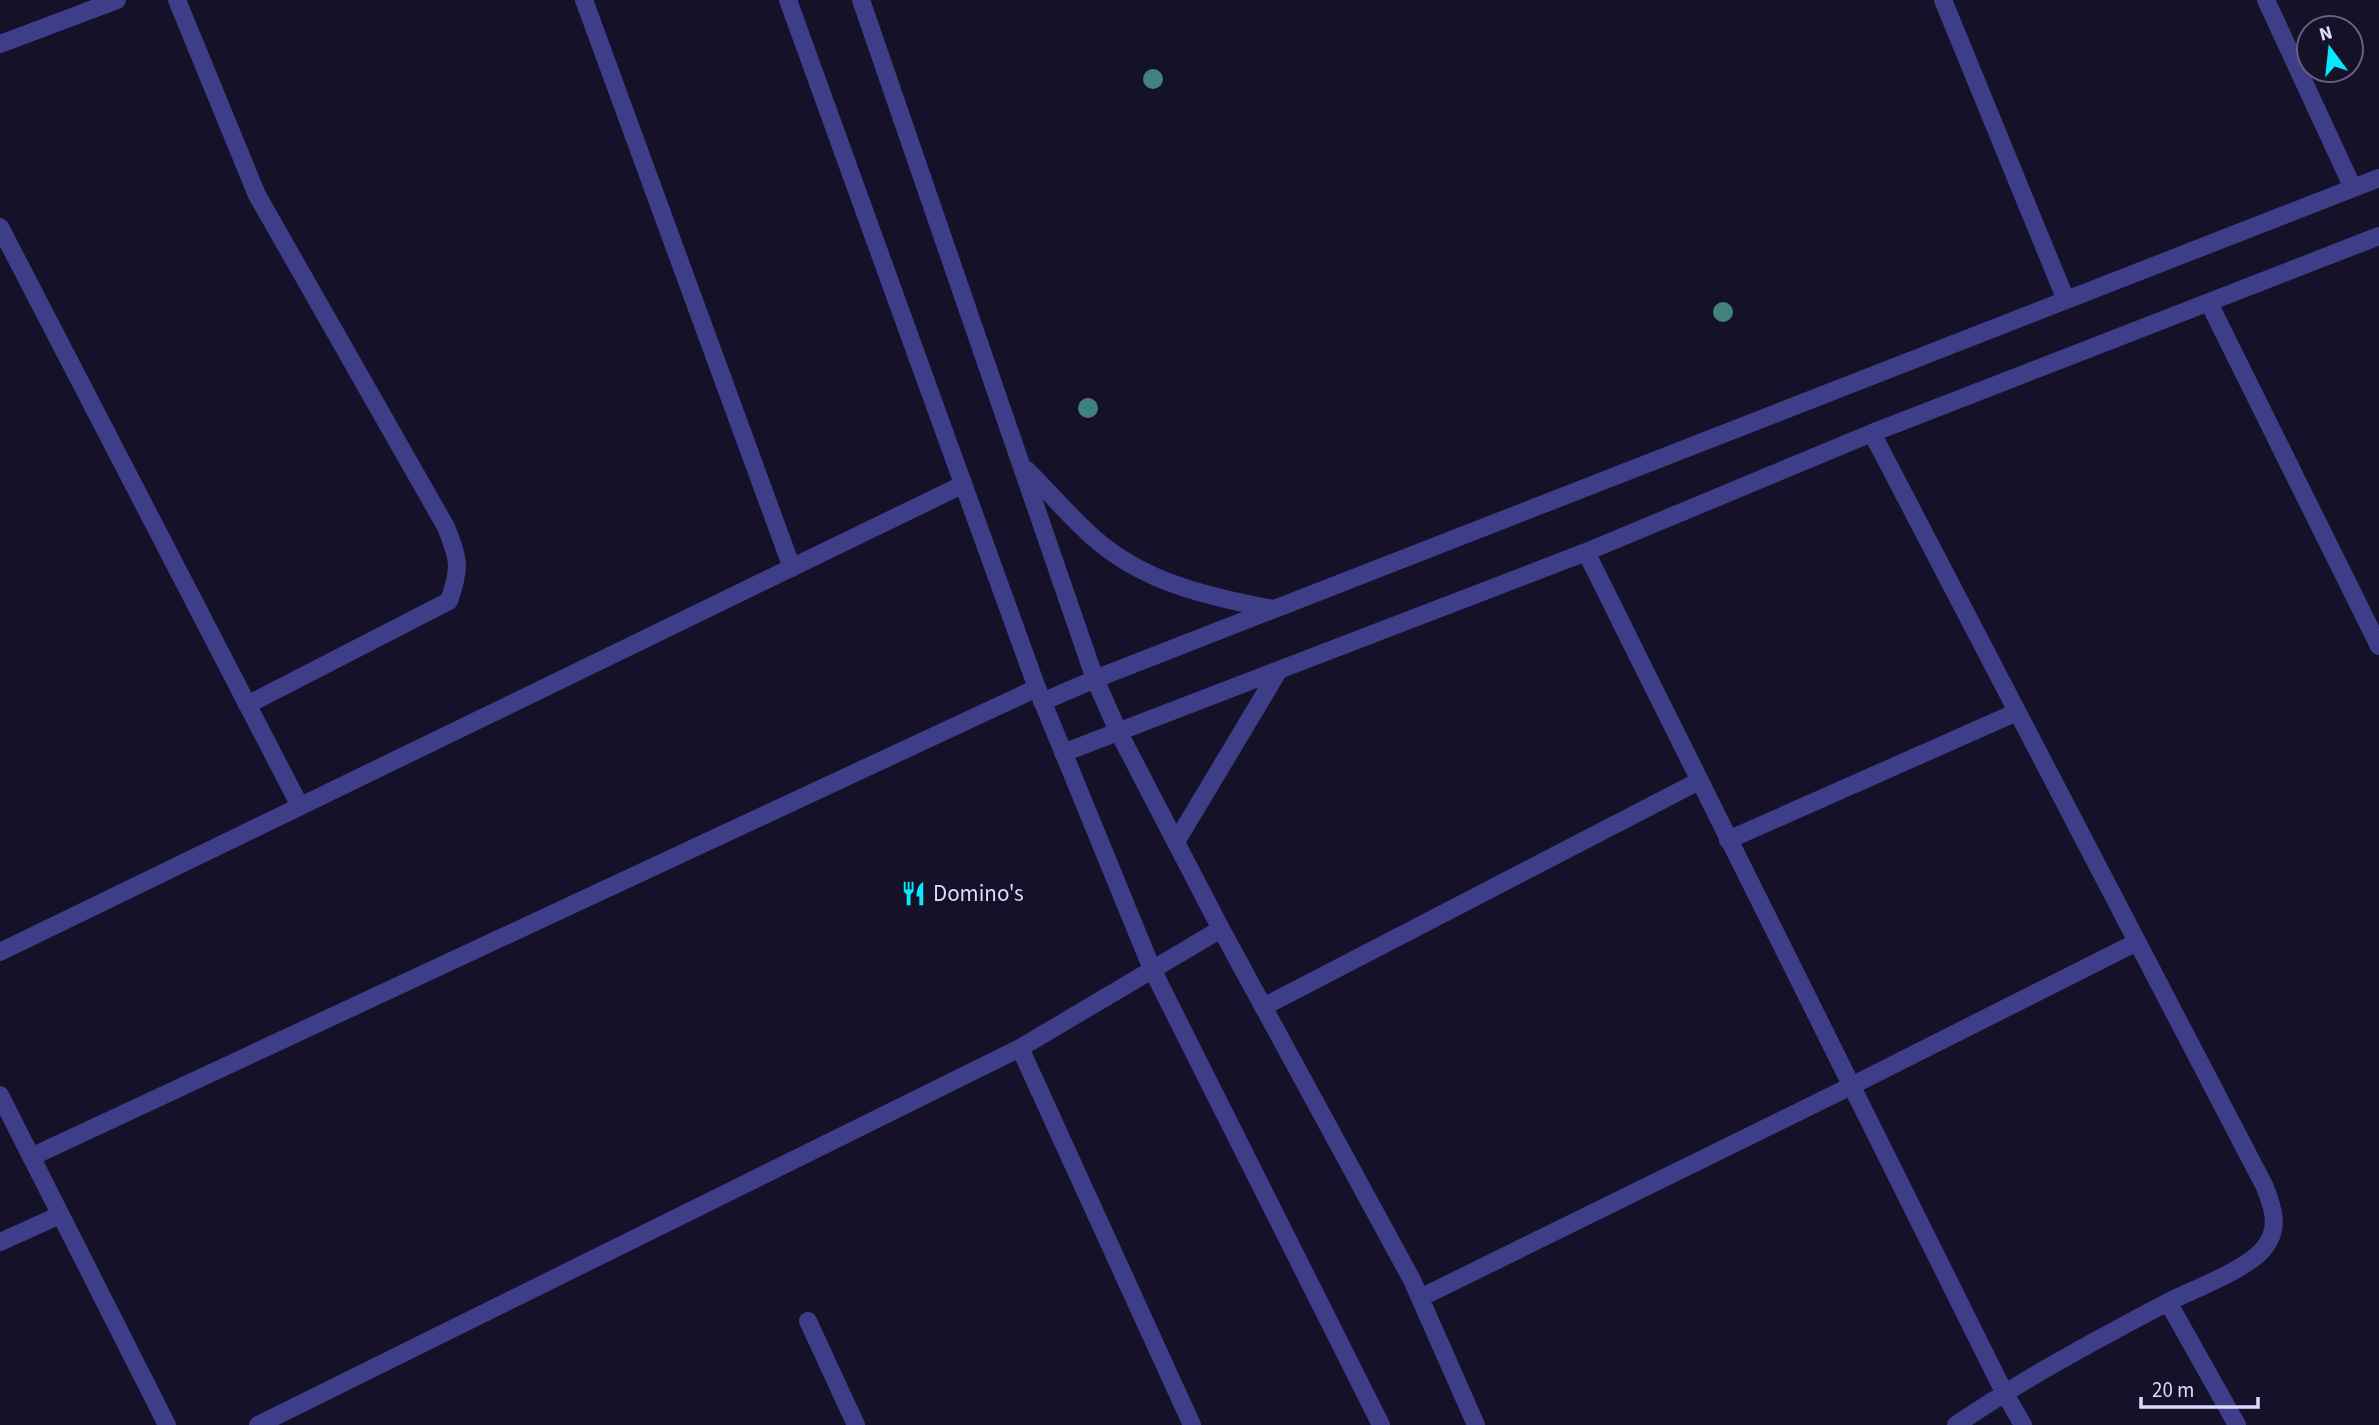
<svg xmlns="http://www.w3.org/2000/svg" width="2379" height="1425" viewBox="0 0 2379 1425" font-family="'Source Sans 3',sans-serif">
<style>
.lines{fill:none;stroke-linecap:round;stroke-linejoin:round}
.minor{stroke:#3e3d87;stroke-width:18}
.tree{fill:#41827c}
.labels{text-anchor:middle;stroke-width:5;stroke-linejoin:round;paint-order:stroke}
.poi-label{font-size:23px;fill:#dddaff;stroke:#151129;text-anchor:start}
</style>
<rect width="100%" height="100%" fill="#151129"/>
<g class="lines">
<path class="minor" d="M177,0l80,195 189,332c13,33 15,40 3,74l-202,104
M584,0l208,568
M788,0l249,688 115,281 229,456
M861,0l234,679 23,52 103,198 191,351 64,145
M1943,0l123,300
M2266,0l87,188
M0,44l117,-44
M0,227l300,579
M2209,303l170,343
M1872,433l393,754c8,21 15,40 0,60 -16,22 -71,42 -97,55 -72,38 -145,77 -212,123
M1027,470c23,23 44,48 68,69 52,45 113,57 178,70
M1586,552l418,840 19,33
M1042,702l53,-23 1284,-501
M1063,753l523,-201 286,-119 507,-197
M1728,840l289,-128
M1176,842l103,-172
M0,952l962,-467
M1263,1007l436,-226
M1020,1048l172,377
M0,1095l167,330
M31,1157l1006,-469
M0,1242l60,-27
M1420,1298l431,-212 286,-144
M2168,1302l69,123
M808,1321l48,104
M258,1425l762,-377 201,-119"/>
</g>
<g class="tree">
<circle cx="1153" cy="79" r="10"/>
<circle cx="1723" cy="312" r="10"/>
<circle cx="1088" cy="408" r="10"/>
</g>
<defs>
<symbol id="restaurant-bare" viewBox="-9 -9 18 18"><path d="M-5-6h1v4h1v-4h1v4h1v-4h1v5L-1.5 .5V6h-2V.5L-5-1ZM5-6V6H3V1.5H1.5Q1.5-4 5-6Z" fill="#08e7fc" stroke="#151129" stroke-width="2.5" paint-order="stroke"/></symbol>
</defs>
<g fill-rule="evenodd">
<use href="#restaurant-bare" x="896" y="876" width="35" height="35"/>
</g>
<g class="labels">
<g class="poi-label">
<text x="933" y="901">Domino's</text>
</g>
</g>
<g transform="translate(2330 49) rotate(345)"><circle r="33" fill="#151129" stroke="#65617f" stroke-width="2"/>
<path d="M0-5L12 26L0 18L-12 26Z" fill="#08e7fc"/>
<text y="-10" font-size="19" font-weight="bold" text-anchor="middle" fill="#dddaff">N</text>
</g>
<path d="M2141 1397v10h117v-10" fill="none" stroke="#dddaff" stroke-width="3.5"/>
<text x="2152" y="1397" font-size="21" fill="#dddaff" stroke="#151129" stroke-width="5" paint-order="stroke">20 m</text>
</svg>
